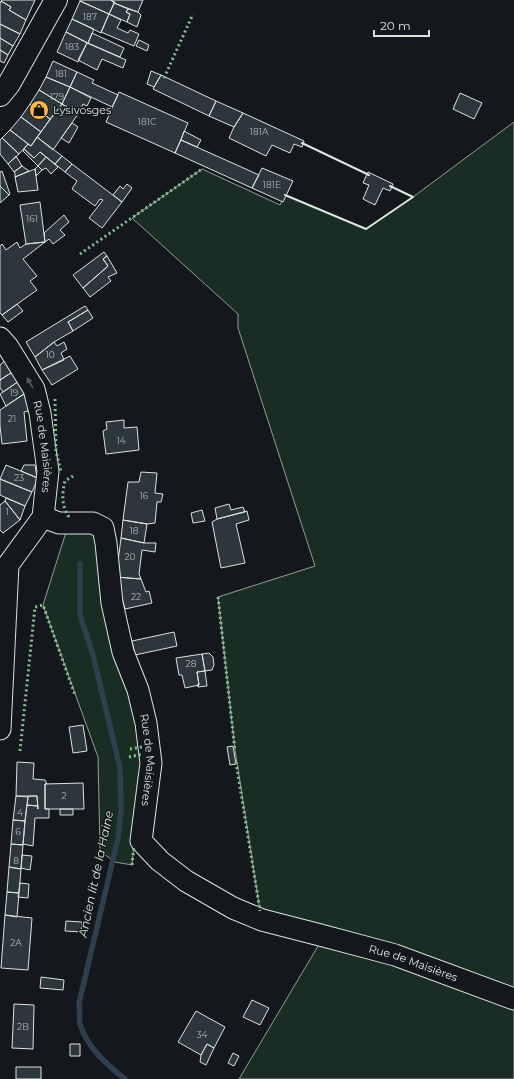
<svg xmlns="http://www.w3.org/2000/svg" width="514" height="1079" viewBox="0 0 514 1079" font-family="Montserrat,sans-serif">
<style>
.green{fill:#1a2d24;stroke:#939e99}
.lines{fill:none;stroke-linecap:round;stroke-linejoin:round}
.stream{stroke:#2f3f4d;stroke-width:5.5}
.building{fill:#2c363c;stroke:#d8e6dc}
.minor-casing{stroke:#d8e6dc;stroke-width:23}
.major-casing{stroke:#d8e6dc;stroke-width:24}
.minor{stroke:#14181c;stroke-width:21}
.major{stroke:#14181c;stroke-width:22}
.hedge{stroke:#8ac095;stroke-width:3;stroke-dasharray:2 3;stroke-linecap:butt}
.wall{stroke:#d8e6dc;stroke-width:2}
.oneway{fill:#59605f}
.labels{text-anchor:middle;stroke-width:3;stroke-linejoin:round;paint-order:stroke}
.number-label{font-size:9px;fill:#adbab4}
.poi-label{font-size:11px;fill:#d8e6dc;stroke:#14181c;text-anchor:start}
.street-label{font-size:11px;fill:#d8e6dc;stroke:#14181c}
.water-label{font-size:12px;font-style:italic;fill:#d8e6dc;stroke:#14181c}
</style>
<rect width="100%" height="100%" fill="#14181c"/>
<path class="green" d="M514,122v957h-275l85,-143 -63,-19 -26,-167 -17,-153 97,-31 -77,-238v-14l-106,-96 70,-49 78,36 5,-10 81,34 47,-32z
M93,523l53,200 -14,142 -17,-3 -15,-11 -2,-94 -55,-152 23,-73z"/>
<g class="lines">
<path class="stream" d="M80,564v51l13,40 27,113 1,42 -3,28 -7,30 -32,135c1,6 0,15 1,21 7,23 27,41 45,55"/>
</g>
<path class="building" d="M2,0h33l-9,20 -17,-10 2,-3 -10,-6z
M80,0h30l5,2 -6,12 -29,-13z
M111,0h32l-5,12 -24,-9z
M1,1l10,6 -2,3 17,10 -6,14 -20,-10v-20z
M80,1l29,13 -8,19 -29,-14z
M114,3l14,6 -2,3 4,2 -3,8 -18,-8z
M128,9l10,3 3,3 -4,12 -10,-5 3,-8 -4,-2z
M109,14l12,6 -4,8 11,5 2,-3 9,4 -5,12 -33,-14z
M72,19l22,10 -6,14 -22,-11z
M0,24l20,10 -7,12 -13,-8z
M66,32l21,11 -9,19 -21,-10z
M92,33l32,15 -4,9 -32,-14z
M0,38l13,8 -5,9 -8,-5z
M139,40l10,5 -2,6 -11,-5z
M87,43l39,17 -3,8 -21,-9 -5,11 -19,-10z
M0,50l8,5 -4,8 -4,-2z
M53,61l24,11 -7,15 -24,-10z
M151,71l10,4 -7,12 -7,-3z
M77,72l17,8 -2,3 26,12 -6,12 -42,-20z
M161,75l55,26 -7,15 -56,-27z
M46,77l24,10 -8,17 -23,-14z
M70,87l21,11 -4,8 -4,-2 -5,10 -16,-10z
M39,90l23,14 -12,15 -20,-15z
M119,92l69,31 -13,30 -69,-31z
M460,93l22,10 -8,16 -21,-10z
M216,101l27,12 -9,14 -25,-11z
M30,104l20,15 -9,13 -20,-15z
M62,104l16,10 -25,36 -16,-13z
M243,113l61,28 -2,6 -8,-3 -4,9 -18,-8 -6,11 -37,-18 5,-11z
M21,117l20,15 -10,14 -21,-16z
M72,123l6,4 -9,16 -8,-5z
M10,130l18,14 -9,10 -17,-16z
M184,131l17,9 -4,7 -16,-7z
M37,137l25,19 -7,8 -15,-12 -6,6 -10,-9 4,-5 3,2z
M2,138l17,16 -11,10 -8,-10v-14z
M181,140l78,35 -7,13 -77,-35z
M24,149l10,9 6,-6 6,5 -8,9 -15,-15z
M16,156l6,10 -8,6 -6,-8z
M62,156l10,8 -7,8 -10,-8z
M46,157l12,10 -7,7 -5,-6 -4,2 -4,-4z
M72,164l50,38 -20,26 -13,-10 14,-18 -3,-1 -5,7 -23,-17 5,-8 -12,-9z
M22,166l7,5 -14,6v-4l-1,-1z
M38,166l4,4 -6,6 -1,-7z
M262,168l31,13 -10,21 -31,-14z
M35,169l3,21 -20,2 -3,-15z
M2,171l8,23 -1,1 -9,-9v-14z
M368,172l25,12 -3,7 -7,-3 -8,17 -12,-6 6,-14 -6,-2z
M127,184l5,4 -10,14 -9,-7 7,-9 3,3z
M0,186l9,9 -9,8z
M40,202l5,40 -19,2 -6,-39z
M64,215l5,7 -9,8 5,5 -12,9 -4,-5 -4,3 -1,-9z
M17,242l3,6 6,-4 19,-2 -22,17 14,17 -7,5 7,9 -35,25 -2,-2v-67l2,-2 4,6z
M104,252l3,4 -4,3 5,7 -25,22 -10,-13z
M107,256l10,17 -9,4 3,4 -21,16 -7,-9 25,-22 -5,-7z
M17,304l6,7 -15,11 -6,-7z
M85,306l3,4 -20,12 5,9 -19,11 -19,15 -9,-15z
M88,310l5,8 -20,13 -5,-9z
M54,342l3,4 7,-4 3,7 -6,4 3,7 -22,10 -7,-13z
M10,356l7,13 -17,11v-15z
M70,356l8,13 -26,16 -10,-15z
M17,369l5,10 -19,13 -3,-4v-8z
M22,379l5,13 -21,14 -6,-12z
M27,392l1,19 -4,1 3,29 -25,3 -2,-18v-16z
M124,420v8l13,-1 2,23 -33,4 -3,-23 4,-2 -1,-7z
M6,465l32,13 -6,14 -32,-13z
M24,465h11l2,13 -16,-7z
M141,472l16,1 -2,20 8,1 -2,8h-4l-2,21 -8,1 -24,-4 5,-38h11z
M0,479l32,13 -7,14 -25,-11z
M6,498l19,8 -5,14 -15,-19z
M5,501l15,19 -17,13 -3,-3v-25z
M229,504l2,6 12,-3 2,5 -28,7 -2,-11z
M202,510l3,11 -12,2 -2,-10z
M247,511l2,9 -13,4 9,39 -24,5 -9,-46 5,-3z
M123,520l24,4 -3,19 -23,-5z
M121,538l23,5h12l-1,9 -13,-2 -3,24 2,5 -25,-2z
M116,577l25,2 5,13 3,-1 3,12 -27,6z
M174,632l3,14 -42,9 -3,-14z
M209,653l4,4 1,8 -2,5 -7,1 -3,-17z
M202,654l3,17 -8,1 2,13 -14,3 -3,-13h-3l-3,-17z
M205,671l2,15 -9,1 -1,-2h2l-2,-13z
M83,725l4,26 -14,2 -4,-26z
M233,746l3,18 -6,1 -3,-18z
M17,762l17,1 -1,16 12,1 2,4h-2v25h4v9h-14l-2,28 -10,-2 2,-23 2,-16 10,1 1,3 -1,-13h-21z
M83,783l1,26h-39v-25z
M16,796l12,1 -3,24 -12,-1z
M31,796h6l1,13 -1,-3 -10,-1 1,-8z
M60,809h13v6h-13z
M13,820l12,1 -2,24 -12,-1z
M11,844l12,1 -2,24 -12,-2z
M22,855l10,1 -2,14 -9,-2z
M9,867l12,2 -2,24 -12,-1z
M20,883l9,1 -1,14 -10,-1z
M7,892l12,1 -2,24 -12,-2z
M5,915l27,3 -4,52 -27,-2z
M66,921l16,1 -1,10 -16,-1z
M41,977l23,3 -1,10 -23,-2z
M252,1000l17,8 -9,17 -17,-8z
M14,1004l20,1 -1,44 -21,-1z
M196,1011l29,16 -11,21 -7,-4 -6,11 -23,-13z
M70,1044h10v12h-10z
M207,1044l7,4 -8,17 -6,-3 1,-7z
M233,1053l6,3 -5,10 -6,-3z
M16,1067h25v12h-25z"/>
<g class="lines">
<defs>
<g id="minor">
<path id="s1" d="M0,338l8,9 26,42 6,24 8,58 -5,46 -35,48 -8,164"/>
<path id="s2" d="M43,517l16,6h34l10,5 3,15 6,60 11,49 15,38 8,33 5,40 -10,78 19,20 26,20 47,27 29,12 62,16 71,19 119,44"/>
</g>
<path id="major" d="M0,95l9,-11 47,-84"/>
</defs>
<use href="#minor" class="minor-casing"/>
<use href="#major" class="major-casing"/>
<use href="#minor" class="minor"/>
<use href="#major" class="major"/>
<path class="hedge" d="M164,78l29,-64
M80,254l122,-85
M55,399l1,52 5,21
M69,517c-8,-11 -7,-24 -4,-36l8,-5
M218,597l17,154
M130,749l12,-2
M20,751l15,-144 8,-2 32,90
M129,757l14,-3
M236,762l24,149
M132,865l2,-20"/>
<path class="wall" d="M302,143l67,32
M285,195l81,34 47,-32 -23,-11"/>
</g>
<defs><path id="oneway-solid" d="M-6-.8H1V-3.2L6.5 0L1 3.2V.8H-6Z"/></defs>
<use class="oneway" href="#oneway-solid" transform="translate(30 383) rotate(-120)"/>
<defs>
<symbol id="shop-disc" viewBox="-11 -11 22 22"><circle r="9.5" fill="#ffb74d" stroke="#14181c"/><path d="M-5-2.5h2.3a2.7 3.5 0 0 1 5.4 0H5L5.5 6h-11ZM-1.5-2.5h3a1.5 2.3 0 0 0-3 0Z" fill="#111"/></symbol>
</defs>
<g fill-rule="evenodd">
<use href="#shop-disc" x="28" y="99" width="22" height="22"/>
</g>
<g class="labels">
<g class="number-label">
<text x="90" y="20">187</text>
<text x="72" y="50">183</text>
<text x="61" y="77">181</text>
<text x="57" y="100">179</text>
<text x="147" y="125">181C</text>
<text x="259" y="135">181A</text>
<text x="272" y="188">181E</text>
<text x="32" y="222">161</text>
<text x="50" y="358">10</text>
<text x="14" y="396">19</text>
<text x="12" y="422">21</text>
<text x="121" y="444">14</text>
<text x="19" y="481">23</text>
<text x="144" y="499">16</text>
<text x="7" y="515">1</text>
<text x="134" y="534">18</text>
<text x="130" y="560">20</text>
<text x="136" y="600">22</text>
<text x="191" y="667">28</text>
<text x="64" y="799">2</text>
<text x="20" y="816">4</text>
<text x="18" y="835">6</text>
<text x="16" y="864">8</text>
<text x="16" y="946">2A</text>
<text x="23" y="1030">2B</text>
<text x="202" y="1038">34</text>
</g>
<g class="poi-label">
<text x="53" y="114">Lysivosges</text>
</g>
<g class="street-label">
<text dy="4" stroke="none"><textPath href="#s1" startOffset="120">Rue de Maisières</textPath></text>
<text dy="4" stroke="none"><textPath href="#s2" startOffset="300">Rue de Maisières</textPath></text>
<text dy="4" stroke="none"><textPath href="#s2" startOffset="685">Rue de Maisières</textPath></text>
</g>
<g class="water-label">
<text transform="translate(96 874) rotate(-78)" y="4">Ancien lit de la Haine</text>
</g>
</g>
<path d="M374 30v6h55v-6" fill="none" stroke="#d8e6dc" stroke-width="2"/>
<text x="380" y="30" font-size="12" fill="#d8e6dc" stroke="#14181c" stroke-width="3" paint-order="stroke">20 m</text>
</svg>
